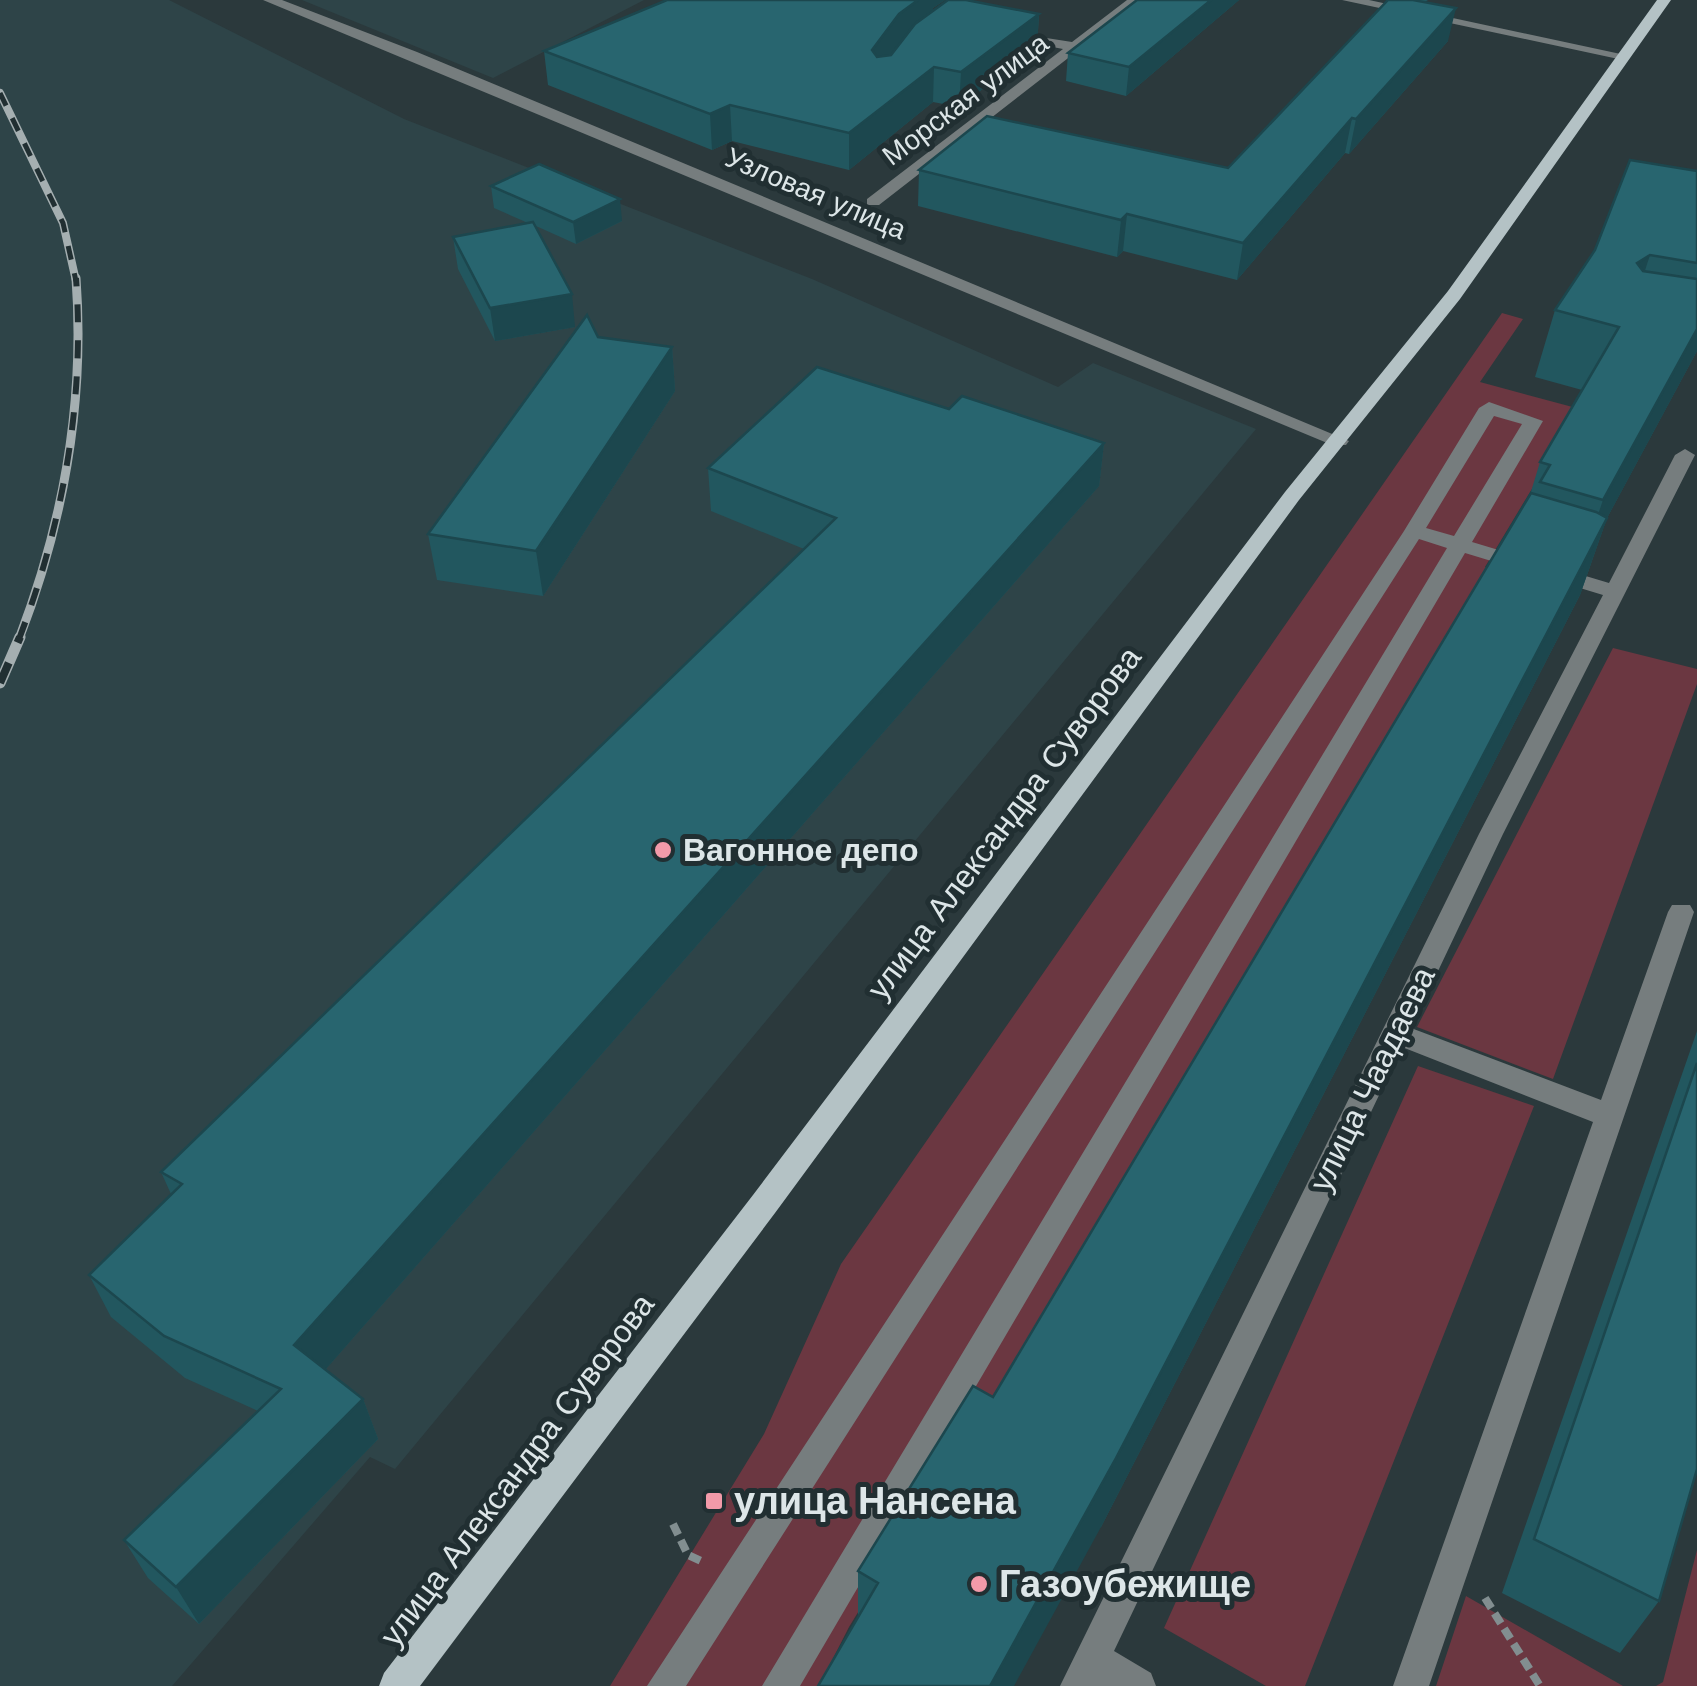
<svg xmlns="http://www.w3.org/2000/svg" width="1697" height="1686" viewBox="0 0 1697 1686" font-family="'Work Sans',sans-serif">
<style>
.built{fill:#2e4448}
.green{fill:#6b3741}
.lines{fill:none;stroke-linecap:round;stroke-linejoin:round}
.path{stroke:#828e90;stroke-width:8;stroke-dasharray:12 6;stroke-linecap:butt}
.minor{fill:#767d7e;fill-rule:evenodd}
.major{fill:#b4c2c5;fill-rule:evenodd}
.rail-far2-casing{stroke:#a5afb1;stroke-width:8}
.rail-far1-casing{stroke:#a5afb1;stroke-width:9}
.rail-casing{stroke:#a5afb1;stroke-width:11}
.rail-far2{stroke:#212f32;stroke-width:5;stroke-dasharray:14;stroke-linecap:butt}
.rail-far1{stroke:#212f32;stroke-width:6;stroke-dasharray:18;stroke-linecap:butt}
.rail{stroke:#212f32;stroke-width:8;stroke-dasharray:22;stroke-linecap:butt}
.wall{fill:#22575f}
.shaded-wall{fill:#1c474e}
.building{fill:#28656f;stroke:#1c474e;stroke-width:2.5}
.poi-dot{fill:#f39aa9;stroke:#212f32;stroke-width:4}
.labels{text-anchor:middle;stroke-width:10;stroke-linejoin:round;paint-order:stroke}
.far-street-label{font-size:28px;fill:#dde6e8;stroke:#212f32}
.street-label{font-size:32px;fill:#dde6e8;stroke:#212f32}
.poi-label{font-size:32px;font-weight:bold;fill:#dde6e8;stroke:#212f32;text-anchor:start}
.near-poi-label{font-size:38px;font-weight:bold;fill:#dde6e8;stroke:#212f32;text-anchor:start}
</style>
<rect width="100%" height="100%" fill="#2b393c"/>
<path class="built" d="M0,0h169l235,119 408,160 246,108 35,-24 163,66 -861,1040 -25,-12 -198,229h-172z
M302,0h342l-151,78z"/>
<path class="green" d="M1502,313l21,6 -43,63 100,27 -95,158 21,4 -389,664 -161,217 -107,175 -30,59h-209l154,-252 77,-170z
M1613,648l84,21v15l-144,395 -136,-52z
M1418,1066l116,40 -229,580h-39l-102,-58z
M1697,1550v136h-41l7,-4z
M1466,1596l157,90h-187z"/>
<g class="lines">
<path class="path" d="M673,1524l15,31 13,6
M1485,1598l55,88"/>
<path class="minor" d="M263,0h19l135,52 932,389 -3,4h-14z
M1127,0h16l-264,205h-12v-6l196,-150 -62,-12v-6l71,11z
M1342,0h27l261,56 -7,4z
M1489,402l54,19 -71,121 137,41 66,-128 10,-6 10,6 -192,379 -92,194 190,72 67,-188 4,-7h18l4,7 -265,774h-36l200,-564 -191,-75 -288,604 37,22 5,13h-96l419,-852 124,-239 -138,-42 -665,1133h-38l685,-1138 -28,-9 -733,1147h-39l757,-1155 75,-123zM1494,416l28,8 -68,112 -28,-8z"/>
<path class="major" d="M1657,0h14l-211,299 -161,201 -524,713 -355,473h-41l5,-13 369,-478 532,-703 163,-201z"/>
<defs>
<path id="rail-far2" d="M0,93l63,130 13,58"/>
<path id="rail-far1" d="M19,639c44,-115 66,-238 57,-361"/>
<path id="rail" d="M0,683l20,-46"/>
</defs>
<use href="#rail-far2" class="rail-far2-casing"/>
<use href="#rail-far1" class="rail-far1-casing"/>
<use href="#rail" class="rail-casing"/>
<use href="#rail-far2" class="rail-far2"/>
<use href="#rail-far1" class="rail-far1"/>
<use href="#rail" class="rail"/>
</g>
<path class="wall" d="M667,0h278l-12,8v3l106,3 -2,34 -78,59 -26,-5 -84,68 -117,-29 -20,9 -164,-65 -4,-34z
M1137,0h102l-113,96 -60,-15 2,-28z
M1388,0h40l-3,2 23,39 -99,113 -4,-1 -108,127 -114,-29 -6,6 -199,-51 1,-36 309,-2z
M1697,171v180l-90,167 -27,77 -479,932 -243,90v-46l135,-174 536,-899 11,-36 42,-72 -47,-13 20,-67z
M491,186l131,35 -46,23 -40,-18 39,101 -80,14 -37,-72 -5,-32 75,-14 -34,-15z
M598,337l74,10 3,44 -132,205 -106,-16 -9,-46z
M949,409l155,34 -5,43 -774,884 38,29 15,40 -179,185 -51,-46 -24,-38 134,-129 -73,-33 -74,-61 -22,-42 82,-81 -10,-22 643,-623 -93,-38 -3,-43z
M1697,1031v438l-38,132 -39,52 -118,-60z"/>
<path class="shaded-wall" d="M917,0h28l-12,8v15l-62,62 1,-35 27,-36z
M1211,0h28l-113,96 3,-29z
M1456,8l-8,33 -99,113 7,-35z
M1039,14l-2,34 -78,59 2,-35z
M934,67l-1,35 -84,68v-37z
M730,105l2,36 -20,9 -2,-36z
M1352,118l-7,35 -108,127 6,-37z
M620,199l2,22 -46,23 -3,-22z
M1127,214l-4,37 -6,6 4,-37z
M1650,255l-21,65 8,-57z
M572,294l3,33 -80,14 -5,-33z
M1697,329v22l-118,219 24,-70z
M672,347l3,44 -132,205 -7,-45z
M1104,443l-5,43 -788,900 -17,-41z
M1607,518l-27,77 -479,932 -87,159h-24z
M363,1399l15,40 -179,185 -23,-37z"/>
<path class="building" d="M667,0h251l-19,14 -27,36 5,7 14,-2 24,-31 33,-24h18l73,14 -78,58 -27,-5 -85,66 -119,-28 -20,9 -166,-63z
M1137,0h74l-82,67 -61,-14z
M1388,0h25l43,8 -100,111 -4,-1 -109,125 -116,-29 -6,6 -202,-50 68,-54 241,52z
M1630,160l67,11v92l-47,-8 -13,8 6,8 54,8v50l-94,171 -63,-18 10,-17 -10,-3 79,-135 -64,-17 40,-60z
M539,164l81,35 -47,23 -82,-36z
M533,222l39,72 -82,14 -37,-71z
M587,315l11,22 74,10 -136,204 -108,-17z
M817,367l132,42 13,-13 142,47 -810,902 69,54 -187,188 -52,-47 157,-151 -117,-53 -75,-61 93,-91 -21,-12 675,-654 -128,-50z
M1531,493l65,19 11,6 -491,940 -126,228h-172l60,-103 -20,-12 115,-185 20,11z
M1697,1063v406l-38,132 -125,-62z"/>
<g class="poi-dot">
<circle cx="663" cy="850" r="10"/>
<rect x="704" y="1491" width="20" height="20" rx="5"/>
<circle cx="979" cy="1584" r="10"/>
</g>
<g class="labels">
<g class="far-street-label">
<text transform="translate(965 99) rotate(-37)" y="10">Морская улица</text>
<text transform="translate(816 193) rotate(23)" y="10">Узловая улица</text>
</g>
<g class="street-label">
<text transform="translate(1004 823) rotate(-53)" y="11">улица Александра Суворова</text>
<text transform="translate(1372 1079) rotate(-64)" y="11">улица Чаадаева</text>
<text transform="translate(517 1470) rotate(-53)" y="11">улица Александра Суворова</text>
</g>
<g class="poi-label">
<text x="683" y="861">Вагонное депо</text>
</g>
<g class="near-poi-label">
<text x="734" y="1514">улица Нансена</text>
<text x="999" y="1597">Газоубежище</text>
</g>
</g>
</svg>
